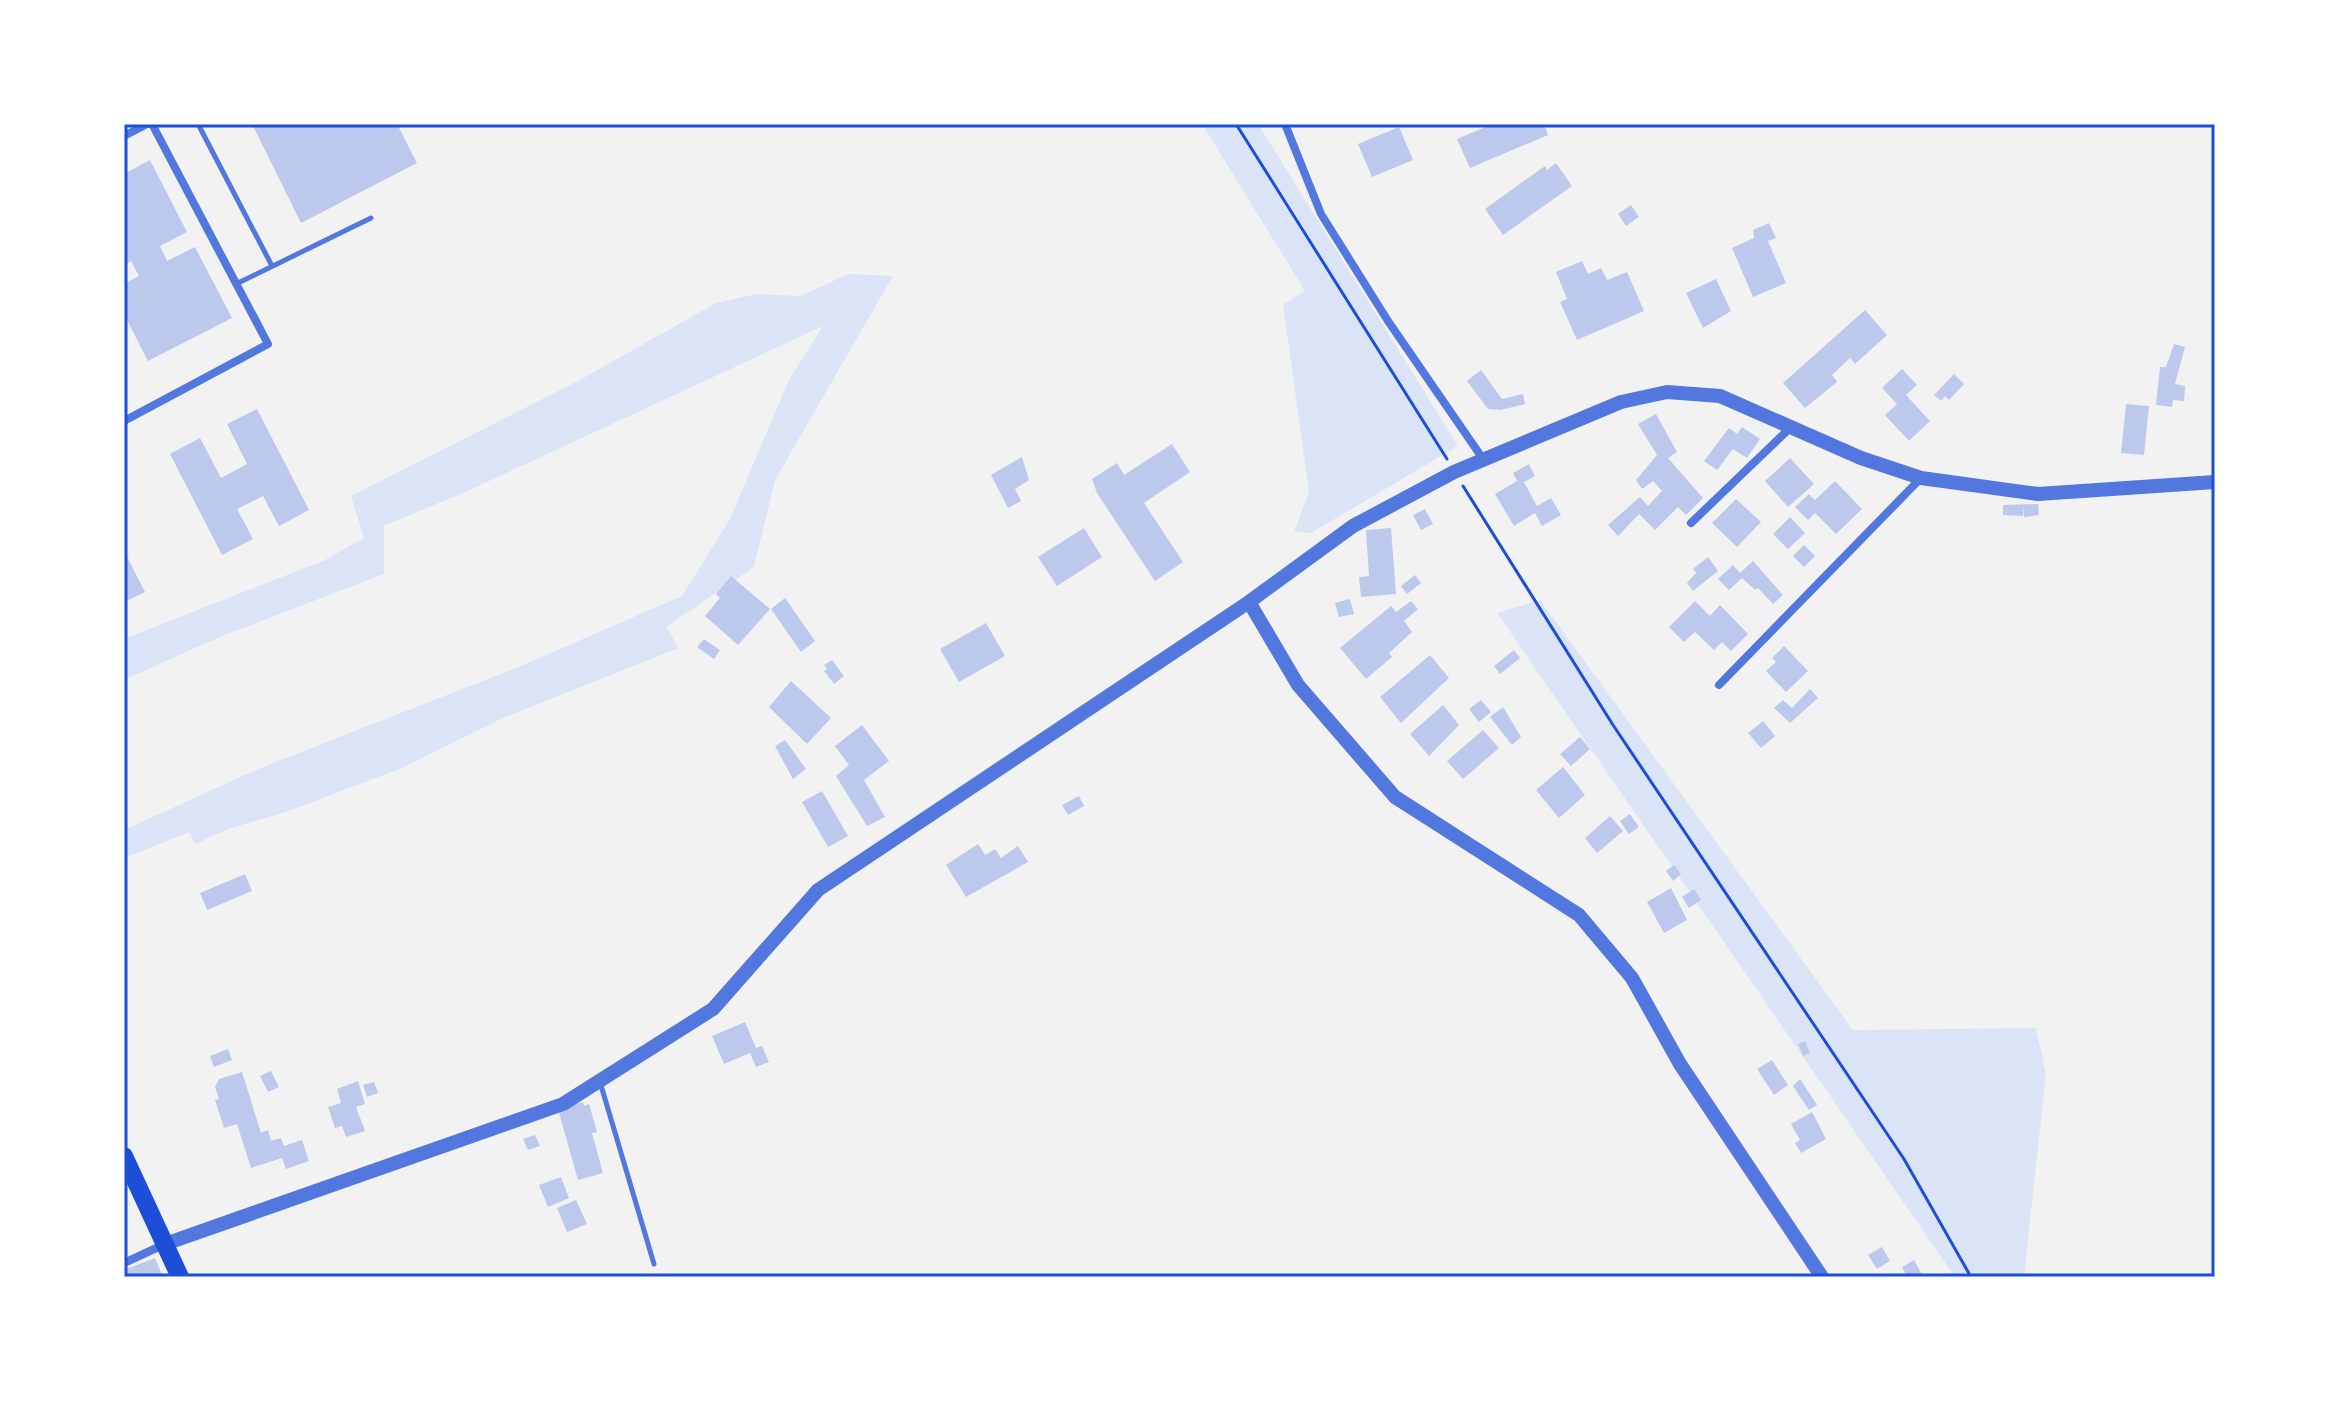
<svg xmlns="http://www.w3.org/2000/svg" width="2339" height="1401" viewBox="0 0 2339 1401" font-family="'PT Sans Narrow',sans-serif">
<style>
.green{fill:#dbe4f7}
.building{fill:#bdc9ec}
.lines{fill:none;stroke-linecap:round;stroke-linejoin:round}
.path{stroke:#1d4ed8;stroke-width:3}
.service{stroke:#5277de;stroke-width:5}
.minor{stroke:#5277de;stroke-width:8}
.tertiary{stroke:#5277de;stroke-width:14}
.primary{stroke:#1d4ed8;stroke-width:18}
.neatline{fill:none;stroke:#1d4ed8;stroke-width:3}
</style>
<rect width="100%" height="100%" fill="#f2f2f2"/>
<path class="green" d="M1202,124h56l200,322 -147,87 -17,-1 15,-40 -26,-187 22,-14z
M848,274l45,2 -118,204 -21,87 -88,60 13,21 -176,70 -101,50 -116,44 -55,16 -36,16 -6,-12 -65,26v-28l134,-61 260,-102 164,-71 48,-77 59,-139 34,-54 -351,163 -88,37v48l-162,62 -98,44v-41l201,-79 39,-22 -13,-42 229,-116 136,-77 40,-9 45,2z
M1540,600l313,430 183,-2 10,46 -22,203h-69l-458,-664z"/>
<path class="building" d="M252,124h145l20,39 -116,60z
M1493,124h51l4,11 -78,33 -13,-29z
M1399,127l14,33 -41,17 -14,-33z
M150,160l37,72 -27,14 7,15 28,-14 37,71 -84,43 -24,-47v-30l15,-8 -8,-15 -7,4v-91z
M1556,163l16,23 -69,49 -18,-26 60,-43 2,4z
M1631,205l8,12 -13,9 -8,-12z
M1769,223l7,15 -8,3 18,42 -33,14 -21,-49 22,-10 -1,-8z
M1582,261l6,13 13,-6 6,12 20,-8 17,39 -67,29 -17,-38 7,-3 -11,-27z
M1716,279l15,32 -28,17 -17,-35z
M1865,310l22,25 -32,29 -5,-6 -18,17 5,7 -32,26 -22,-25z
M2174,344l11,3 -10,37 10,2 -1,15 -11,-1 -1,7 -16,-2 4,-38h6z
M1902,369l15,16 -11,10 24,26 -21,20 -24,-26 12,-11 -15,-16z
M1481,370l21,29 21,-5 2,10 -24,6 -13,-1 -21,-28z
M1954,374l10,10 -15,16 -4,-4 -4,5 -7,-6z
M2126,404l23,2 -5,49 -23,-2z
M257,409l52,101 -30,16 -16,-30 -26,13 16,30 -31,16 -52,-101 30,-16 21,40 26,-14 -20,-40z
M1656,414l21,38 -9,6 35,40 -17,17 -8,-8 -23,23 -16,-16 -21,22 -10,-11 32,-28 8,9 14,-15 -9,-10 -11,8 -6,-9 21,-25 -19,-31z
M1742,427l18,12 -13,19 -14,-9 -16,21 -13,-9 25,-33 8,6z
M1172,444l18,28 -46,31 39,59 -28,19 -58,-88 -5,-14 25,-16 7,12z
M1022,457l7,23 -14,9 6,12 -13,7 -17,-33z
M1790,458l24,26 -26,23 -23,-26z
M1529,464l6,12 -11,6 13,24 14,-8 10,17 -19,11 -7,-13 -21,13 -19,-32 22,-13 -4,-8z
M1835,481l27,28 -26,25 -21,-21 -7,7 -13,-13 14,-13 6,6z
M1736,499l25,23 -24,25 -25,-24z
M2038,504l1,11 -15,2 -1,-11v10l-20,-1v-10z
M1425,509l8,15 -12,6 -8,-15z
M1790,517l15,16 -17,16 -15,-15z
M1084,528l18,29 -45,29 -19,-29z
M1391,528l5,66 -35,3 -2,-20 10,-1 -3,-46z
M1804,545l11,11 -11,11 -11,-11z
M124,551l21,41 -21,10z
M1708,557l10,14 -25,20 -6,-8 9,-10 -3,-4z
M1753,561l30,34 -10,9 -15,-16 -3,2 -13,-12 -13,12 -11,-11 15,-14 7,8z
M1415,575l6,8 -14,11 -6,-8z
M731,576l39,33 -32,36 -33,-29 15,-18 -4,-4z
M785,598l30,43 -14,11 -30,-43z
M1350,599l4,15 -15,3 -4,-14z
M1411,601l7,8 -14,12 8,11 -23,21 3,4 -26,22 -26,-31 51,-42 5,6z
M1695,601l15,15 10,-11 28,29 -17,17 -9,-9 -8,8 -19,-18 -11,10 -15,-15z
M986,623l19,33 -46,26 -19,-33z
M704,639l16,11 -6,9 -17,-12z
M1784,646l24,25 -22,21 -20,-21 10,-9 -4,-4z
M1514,650l6,8 -20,16 -6,-8z
M1430,655l19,23 -48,45 -21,-26z
M832,660l12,16 -10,8 -10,-13 3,-2 -3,-4z
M791,681l40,37 -24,26 -38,-37z
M1810,689l8,9 -28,25 -16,-15 9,-8 9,8z
M1481,700l10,12 -12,10 -10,-13z
M1443,705l16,20 -30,31 -19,-22z
M1503,707l18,30 -9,8 -22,-28z
M1763,721l12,15 -14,12 -13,-15z
M862,725l27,36 -25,19 21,37 -18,9 -31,-50 13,-11 -14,-19z
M1483,730l16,18 -36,31 -16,-18z
M1580,737l10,12 -19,17 -11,-12z
M785,740l21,29 -13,10 -18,-33z
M1563,767l22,28 -26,23 -23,-28z
M822,791l26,45 -20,11 -26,-45z
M1079,796l5,10 -16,9 -6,-10z
M1630,814l9,13 -10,7 -9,-13z
M1610,816l13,15 -26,22 -12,-15z
M978,844l7,11 10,-6 6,9 17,-12 10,16 -62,35 -20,-32z
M1674,865l7,9 -8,7 -7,-10z
M245,874l7,17 -45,19 -7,-17z
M1671,888l16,32 -23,13 -17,-31z
M1694,889l7,11 -12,8 -7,-11z
M745,1022l11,26 6,-2 7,16 -13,5 -6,-14 -26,11 -12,-28z
M1805,1041l5,12 -7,3 -5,-12z
M228,1049l4,11 -18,7 -4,-11z
M1772,1060l16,25 -14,10 -17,-26z
M271,1071l8,16 -11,5 -8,-16z
M242,1072l19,61 7,-3 3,11 10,-3 3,8 18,-6 7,21 -23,8 -4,-11 -31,10 -14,-44 -13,4 -9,-28 4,-1 -4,-12 4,-8z
M1800,1079l17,26 -8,5 -16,-24z
M358,1081l7,23 -9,3 9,24 -19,6 -4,-11 -7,2 -7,-21 13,-4 -4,-14z
M374,1082l4,11 -11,4 -4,-12z
M583,1102l1,4 5,-2 8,28 -5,1 11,40 -25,7 -20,-71z
M1812,1112l14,27 -25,14 -6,-10 5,-3 -9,-16z
M535,1135l5,11 -12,4 -5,-11z
M561,1177l8,21 -21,9 -9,-22z
M576,1200l11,24 -20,8 -10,-24z
M1882,1247l8,14 -13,8 -9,-14z
M155,1258l8,19h-39v-7z
M1914,1260l9,17h-16l-5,-10z"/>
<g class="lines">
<path class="path" d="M1236,124l211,335
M1463,486l150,239 291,434 67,118"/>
<path class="service" d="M198,124l74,142
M236,284l135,-66
M600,1082l54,182"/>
<path class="minor" d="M1285,124l36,90 67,107 95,138
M124,136l23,-12
M124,421l144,-77 -116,-220
M1691,523l99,-95
M1719,685l202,-207
M124,1263l41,-19"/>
<path class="tertiary" d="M1249,602l49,83 97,112 184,118 53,63 48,86 142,213
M165,1244l398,-140 150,-95 105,-119 431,-288 104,-76 101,-54 167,-70 46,-10 53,4 141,62 60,20 117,16 177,-12"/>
<path class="primary" d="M124,1156l56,121"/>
</g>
<rect width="2339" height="1401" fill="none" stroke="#ffffff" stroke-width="252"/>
<rect x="126" y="126" width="2087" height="1149" class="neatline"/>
</svg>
